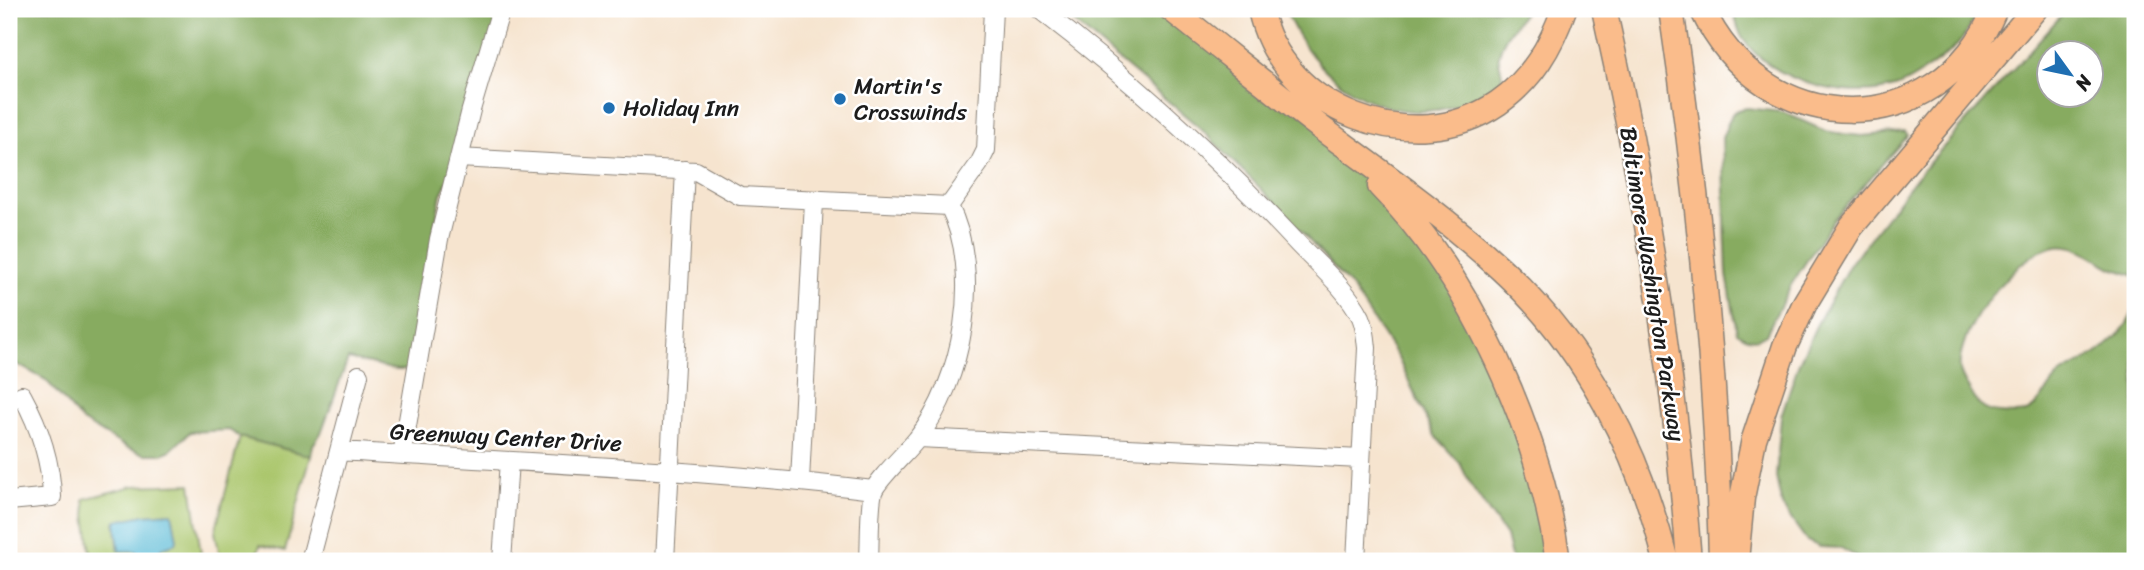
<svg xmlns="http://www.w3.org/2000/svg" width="2144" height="570" viewBox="0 0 2144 570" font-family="Sriracha,sans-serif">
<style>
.green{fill:#aac66c;stroke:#637144;stroke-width:2}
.forest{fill:#87ab60;stroke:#52643e;stroke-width:2;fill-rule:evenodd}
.water{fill:#57b9d5;stroke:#3a6a78;stroke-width:2}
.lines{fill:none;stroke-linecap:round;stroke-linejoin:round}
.minor-casing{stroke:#898076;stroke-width:20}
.highway-casing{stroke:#898076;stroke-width:27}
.minor{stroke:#fff;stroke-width:18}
.highway{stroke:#fabc8b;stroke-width:24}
.poi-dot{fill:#1f6fb2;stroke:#fff;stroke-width:2.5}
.labels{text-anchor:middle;stroke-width:5;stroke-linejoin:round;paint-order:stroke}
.poi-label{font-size:23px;fill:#1c1c1c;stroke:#fff;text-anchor:start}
.street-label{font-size:23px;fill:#1c1c1c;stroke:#fff}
</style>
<rect width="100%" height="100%" fill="#fff"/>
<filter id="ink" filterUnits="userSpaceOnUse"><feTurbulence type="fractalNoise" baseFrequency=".0143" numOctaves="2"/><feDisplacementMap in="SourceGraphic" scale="14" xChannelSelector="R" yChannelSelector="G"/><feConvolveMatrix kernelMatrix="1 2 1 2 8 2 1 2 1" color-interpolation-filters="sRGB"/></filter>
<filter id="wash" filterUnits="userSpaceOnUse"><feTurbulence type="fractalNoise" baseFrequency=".00686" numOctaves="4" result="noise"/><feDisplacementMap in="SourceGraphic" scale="28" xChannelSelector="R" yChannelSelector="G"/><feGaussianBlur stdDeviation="1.57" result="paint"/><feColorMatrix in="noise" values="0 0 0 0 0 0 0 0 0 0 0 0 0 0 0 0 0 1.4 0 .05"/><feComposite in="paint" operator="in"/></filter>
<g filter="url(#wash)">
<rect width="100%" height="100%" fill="#f6e4cf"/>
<path class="green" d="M240,437l71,19 -26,95 -25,-6 -5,16h-34l-6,-29z
M191,484l11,77h-43l2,-13 15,-5 1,-2 -5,-28 -28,2 -29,7 4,29h17l5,10h-49l-8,-62 49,-13z"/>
<path class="forest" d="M9,9h492l-42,149 -18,36 -33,176h-12l-48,-11 -27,74 -8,12 -2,11 -71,-19 -11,-7 -39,2 -19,18 -9,4h-17l-17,-6 -46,-27 -36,-41 -37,-20z
M1058,9h113l151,119 75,75 84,126 77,232h-46l-6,-25 -35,-50 -11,-23 -26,-28 -36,-77 -46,-70 -71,-79 -81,-81z
M1285,9h242c-10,13 -25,29 -28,46 -2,10 8,21 0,31 -10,12 -30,16 -44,20 -75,22 -143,-29 -170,-97z
M1733,9h247c-7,12 -13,26 -23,36 -11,12 -47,38 -62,42 -48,15 -124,-6 -152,-48 -5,-8 -8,-21 -10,-30z
M2067,9h68v267c-8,-4 -17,-5 -25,-9 -16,-9 -33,-24 -54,-21 -39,5 -101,85 -96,124 1,8 8,17 12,24 7,13 14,18 28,19 13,1 26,3 35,-7 9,-9 15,-21 24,-30 7,-7 14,-8 22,-13 22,-13 47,-31 54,-57v255h-132l-10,-5 -5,5h-124l-23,-13 -21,-1 -13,-6 -25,-35 -6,-29 5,-61 17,-51 19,-41 33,-60 71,-92zM2092,52v42h-42v-42z
M1747,108l36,4 42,19 19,3 18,2 43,-4 3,3 -75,85 -42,65 -25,49 -9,5 -10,-1 -10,-6 -10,-57 -5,-137 10,-24 6,-4z"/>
<path class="water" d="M172,513l5,27 -1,3 -15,5 -2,13h-18l-5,-10h-17l-3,-30 28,-6z"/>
</g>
<g filter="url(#ink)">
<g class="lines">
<defs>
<path id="minor" d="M1039,9c93,71 179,149 259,235 21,22 49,45 63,73 4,9 5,20 6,31l-11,213
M459,158l237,13 44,25 209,10
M9,402l13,-7c17,31 29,66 30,102l-43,4
M918,438l443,21
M339,451c178,11 357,18 534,39
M402,455l37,-216 32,-129 30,-101
M800,481l14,-280
M310,561l49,-186
M502,561l7,-100
M665,561l20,-391
M869,561c1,-17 0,-54 4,-69 4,-12 35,-41 44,-53 46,-58 66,-166 32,-233l30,-42 7,-14 7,-141"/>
<path id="highway" d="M1171,9c51,40 102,82 154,122 60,44 121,87 176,138 84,77 138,182 165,292
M1260,9c21,102 153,152 238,94 34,-24 53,-56 66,-94
M1604,9c41,182 71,366 85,552
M1671,9c27,182 46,368 50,552
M1702,9c61,132 236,137 293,0
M1380,186c92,93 160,246 178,375
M1736,561l6,-63 12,-59 31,-93 20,-43 46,-76 184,-218"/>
</defs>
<use href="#minor" class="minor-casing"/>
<use href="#highway" class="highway-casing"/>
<use href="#minor" class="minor"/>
<use href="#highway" class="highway"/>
</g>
</g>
<g class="poi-dot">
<circle cx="840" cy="99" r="7"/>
<circle cx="609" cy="108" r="7"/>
</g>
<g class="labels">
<g class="poi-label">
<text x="854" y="94">Martin's<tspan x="854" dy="26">Crosswinds</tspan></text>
<text x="623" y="116">Holiday Inn</text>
</g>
<g class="street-label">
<text transform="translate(1653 284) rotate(81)" y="8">Baltimore-Washington Parkway</text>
<text transform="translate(506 437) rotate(3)" y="8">Greenway Center Drive</text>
</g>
</g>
<rect width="2144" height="570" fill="none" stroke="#fff" stroke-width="35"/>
<g transform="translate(2070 74) rotate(123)"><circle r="33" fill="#ffffff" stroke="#a4a4a4" stroke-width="2"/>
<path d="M0-5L12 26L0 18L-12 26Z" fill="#1f6fb2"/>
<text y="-10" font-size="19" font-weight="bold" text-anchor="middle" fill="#1c1c1c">N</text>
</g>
</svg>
